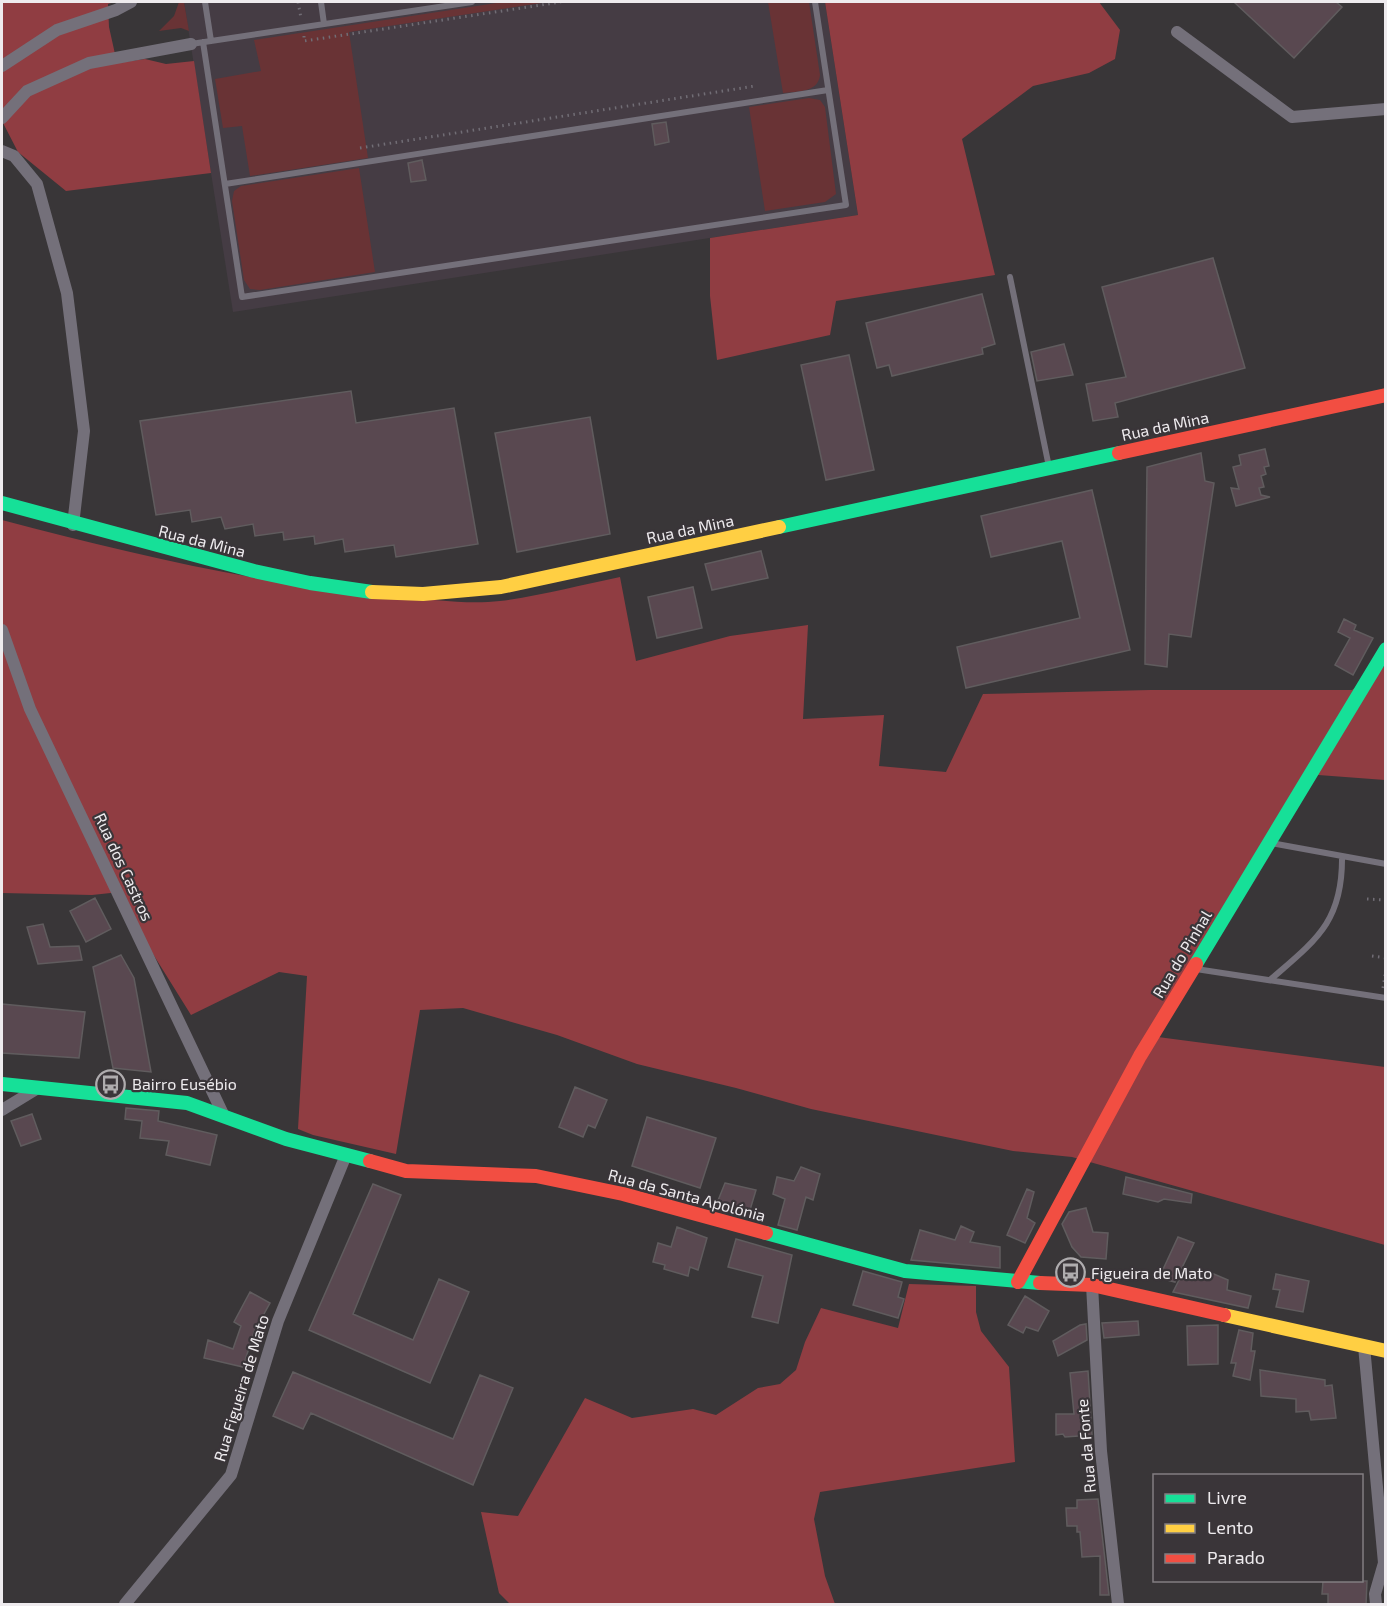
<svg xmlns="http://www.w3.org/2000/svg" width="1387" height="1606" viewBox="0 0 1387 1606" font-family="'Exo 2',sans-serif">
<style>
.built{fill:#453c44}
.green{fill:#693335}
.forest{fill:#903d42}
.building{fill:#594850;stroke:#605c5e;stroke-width:1.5}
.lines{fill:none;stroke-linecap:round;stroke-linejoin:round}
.path{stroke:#716d75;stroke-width:3;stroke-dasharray:1.5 4.5;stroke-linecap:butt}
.lane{stroke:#74707a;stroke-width:6}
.street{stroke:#74707a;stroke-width:12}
.fast{stroke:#16e098;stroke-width:14}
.slow{stroke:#ffcf43;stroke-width:14}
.jam{stroke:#f24e42;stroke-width:14}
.labels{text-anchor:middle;stroke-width:4.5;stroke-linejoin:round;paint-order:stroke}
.street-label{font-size:16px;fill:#eeebee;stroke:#3a3539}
.poi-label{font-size:16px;fill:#eeebee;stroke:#3a3539;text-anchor:start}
</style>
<rect width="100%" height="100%" fill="#393638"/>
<path class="built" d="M184,2h641l33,213 -625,97z"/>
<path class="green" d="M179,2h5l5,29 -8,-3 -22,3 15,-15z
M503,2h45l-199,30 19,126 -118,18 -8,-50 -19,2 -8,-49 46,-8 -7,-31z
M768,2h41l11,73c-2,18 -23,16 -37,18z
M809,98l11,2 5,7 11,87 -11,8 -60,9 -16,-104z
M359,168l16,104 -115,18 -10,-1 -6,-9 -12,-79 2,-10 7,-5z"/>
<path class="forest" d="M2,2h112l-6,2 1,23 8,36 28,-4 21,5 28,-3 17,112 -145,18 -48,-39 -16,-31z
M825,2h274l21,28 -5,29 -26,14 -56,13 -71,53 33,136 -159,26 -6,34 -113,25 -7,-64v-58l148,-23z
M2,520c130,34 263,66 397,77 33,2 68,8 101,4 40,-5 81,-16 120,-24l16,84 94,-25 78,-11 -5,94 81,-4 -5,51 67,6 37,-78 167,-4h202l33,-24v114l-80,-6 -147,263 227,30v178l-313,-88 -59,-6 -202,-42 -75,-21 -99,-24 -80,-29 -94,-27 -43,2 -24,144 -83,-19 -15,-6 9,-153 -28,-4 -88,43 -58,-93 -13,-30 -28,3 -90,-2z
M909,1284l67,2v26l5,19 28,36 6,95 -195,30 -6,27 11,57 10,28h-325l-11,-11 -18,-81 37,4 67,-118 47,20 61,-9 23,6 42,-27 22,-4 16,-14 9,-28 16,-34 77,20z"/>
<path class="building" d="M1234,2h102l6,5 -48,51z
M666,122l3,20 -14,3 -3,-21z
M422,160l4,20 -15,2 -3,-19z
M1213,258l32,110 -130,35 3,14 -25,4 -7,-37 40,-7 -24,-90z
M982,294l13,50 -13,4 1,6 -91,22 -3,-11 -12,3 -11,-45z
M1064,344l9,31 -36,6 -6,-29z
M849,355l25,115 -48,10 -25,-115z
M351,391l5,32 98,-15 24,136 -82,13 -2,-12 -49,7 -2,-13 -28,5 -1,-8 -30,4 -1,-8 -28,4 -2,-12 -28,5 -4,-12 -29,5 -2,-12 -34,5 -16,-94z
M590,417l20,117 -93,18 -22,-119z
M1265,449l4,17 -5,1 2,7 -5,2 3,11 -5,1 2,7 9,2 -34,9 -5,-18 8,1 -6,-22 8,-2 -2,-10z
M1201,453l4,28 9,2 -23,154 -22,-3 -2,33 -22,-3 2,-197z
M1092,490l38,160 -164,38 -9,-41 123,-29 -18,-77 -71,16 -10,-41z
M761,551l7,27 -56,12 -7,-26z
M693,587l9,41 -45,10 -9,-41z
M1344,619l12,6 -2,5 19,8 -20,37 -18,-10 15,-27 -12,-6z
M95,898l16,31 -25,13 -16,-31z
M43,924l7,23 29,-1 3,14 -44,4 -11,-37z
M121,955l13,23 17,94 -38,-4 -20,-101z
M2,1004l83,8 -6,46 -77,-5z
M575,1087l32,13 -12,28 -7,-3 -5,12 -24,-10z
M126,1108l33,3 -1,10 59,14 -7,30 -44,-10 3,-14 -29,-3 2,-17 -17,-2z
M32,1114l9,25 -20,7 -10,-25z
M647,1117l69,21 -16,50 -68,-22z
M801,1167l19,7 -7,26 -7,-3 -9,33 -19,-5 7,-26 -12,-5 4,-17 17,4z
M1126,1177l66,17 -1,9 -27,-4 -6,3 -35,-8z
M725,1183l31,7 -6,20 -11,-2 -2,6 -22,-6z
M373,1184l28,11 -48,119 60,26 26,-61 30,13 -39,91 -121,-53z
M1027,1189l7,3 -7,26 8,5 -10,20 -18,-8z
M1086,1208l7,24 15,1 -2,26 -25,-2 -9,-10 -10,-23 7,-12z
M961,1226l13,6 -4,10 30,5v21l-89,-8 9,-30 35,10z
M677,1227l30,11 -9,32 -8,-3 -2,9 -24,-7 1,-4 -12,-3 5,-19 13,4z
M1178,1237l16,6 -19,39 -16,-4z
M736,1239l56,16 -14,68 -26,-6 11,-41 -35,-9z
M863,1271l39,11 -4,15 6,2 -6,19 -45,-13z
M1209,1272l19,8 -1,10 24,6 -3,12 -75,-16 9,-18 25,6z
M1276,1274l33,7 -6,31 -27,-5 4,-17 -7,-1z
M250,1292l20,11 -16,29 -11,35 -39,-9 4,-18 25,9 8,-23 -7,-4z
M1025,1296l24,15 -11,20 -12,-4 -3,6 -15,-8z
M1138,1321l1,14 -35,3 -2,-15z
M1086,1324l1,16 -29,16 -5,-15 27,-16z
M1218,1325v39l-30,1 -1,-39z
M1239,1330l14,3 -2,18h4l-5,29 -17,-4 3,-13h-5z
M1260,1370l65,10v6l7,-1 4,33 -25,2 -2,-9 -13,1v-13l-35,-3z
M1088,1371l4,64 -27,2 -2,-3 -7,1v-21h18l-4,-41z
M293,1372l160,67 27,-64 33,13 -40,97 -162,-72 -8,16 -30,-13z
M1098,1499l11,96h-9v-39l-18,1 -2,-25h-3v-6h-10l-1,-18h11v-8z
M1323,1581h44l-1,24h-38v-11h-6z"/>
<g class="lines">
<path class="path" d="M298,2l3,16
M304,36v5l257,-39
M360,148l395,-62
M1367,899l19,1
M1372,956l14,2
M1383,988l3,-19"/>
<path class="lane" d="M205,2l6,39
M321,2l3,22
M203,42l39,255 604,-92 -31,-203
M191,44l281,-42
M225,184l603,-94
M1010,277l39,190
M1271,843l115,21
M1196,969l190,29
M1270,980c46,-40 73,-58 72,-124"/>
<path class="street" d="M1177,32l115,85 94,-8
M2,66l55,-36 59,-20 15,-8
M2,118l25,-27 62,-28 102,-19
M2,151l12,5 23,28 30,109 17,138 -11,94
M2,630l28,79 194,407
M2,1110l36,-22
M1092,1285l9,166 17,153
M1364,1346l20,217 -9,31 1,10
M125,1604l106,-129 47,-154 68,-166"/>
<path class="fast" d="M2,503l252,68 56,12 62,9
M779,527l340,-74
M1196,964l190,-315
M2,1084l185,19 99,36 84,22
M766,1233l139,38 135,12"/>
<path class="slow" d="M372,592l51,2 78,-7 278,-60
M1224,1315l162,36"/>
<path class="jam" d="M1119,453l267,-58
M370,1161l36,10 130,5 87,18 143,39
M1018,1282l122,-226 56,-92
M1040,1283l52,2 132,30"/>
</g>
<defs>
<symbol id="bus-ring" viewBox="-11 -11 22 22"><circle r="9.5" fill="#3a3539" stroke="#afacae" stroke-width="1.5"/><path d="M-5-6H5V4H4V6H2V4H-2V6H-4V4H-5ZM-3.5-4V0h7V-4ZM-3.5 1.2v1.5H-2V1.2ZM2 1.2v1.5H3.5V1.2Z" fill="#afacae"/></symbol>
</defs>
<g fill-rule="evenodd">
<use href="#bus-ring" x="94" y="1068" width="33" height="33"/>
<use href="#bus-ring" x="1054" y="1256" width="33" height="33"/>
</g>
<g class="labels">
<g class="street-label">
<text transform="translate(1165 426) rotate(-12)" y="6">Rua da Mina</text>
<text transform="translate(690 529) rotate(-12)" y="6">Rua da Mina</text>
<text transform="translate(202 541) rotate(14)" y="6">Rua da Mina</text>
<text transform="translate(124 867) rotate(65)" y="6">Rua dos Castros</text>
<text transform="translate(1182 954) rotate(-59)" y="6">Rua do Pinhal</text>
<text transform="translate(687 1195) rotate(15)" y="6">Rua da Santa Apolónia</text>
<text transform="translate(241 1388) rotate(-73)" y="6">Rua Figueira de Mato</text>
<text transform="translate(1086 1446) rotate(-95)" y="6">Rua da Fonte</text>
</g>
<g class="poi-label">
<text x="132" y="1090">Bairro Eusébio</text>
<text x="1091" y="1279">Figueira de Mato</text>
</g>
</g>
<rect width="1387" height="1606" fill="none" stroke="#eeebee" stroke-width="6"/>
<rect x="1153" y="1474" width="210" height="108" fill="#3a3539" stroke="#827e81" stroke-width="1.5"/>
<rect x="1165" y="1494" width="30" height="9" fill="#16e098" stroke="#827e81" stroke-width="1.5"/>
<text x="1207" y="1504" font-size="18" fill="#eeebee">Livre</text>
<rect x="1165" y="1524" width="30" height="9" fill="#ffcf43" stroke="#827e81" stroke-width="1.5"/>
<text x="1207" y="1534" font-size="18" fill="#eeebee">Lento</text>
<rect x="1165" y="1554" width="30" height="9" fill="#f24e42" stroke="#827e81" stroke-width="1.5"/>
<text x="1207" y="1564" font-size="18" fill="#eeebee">Parado</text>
</svg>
